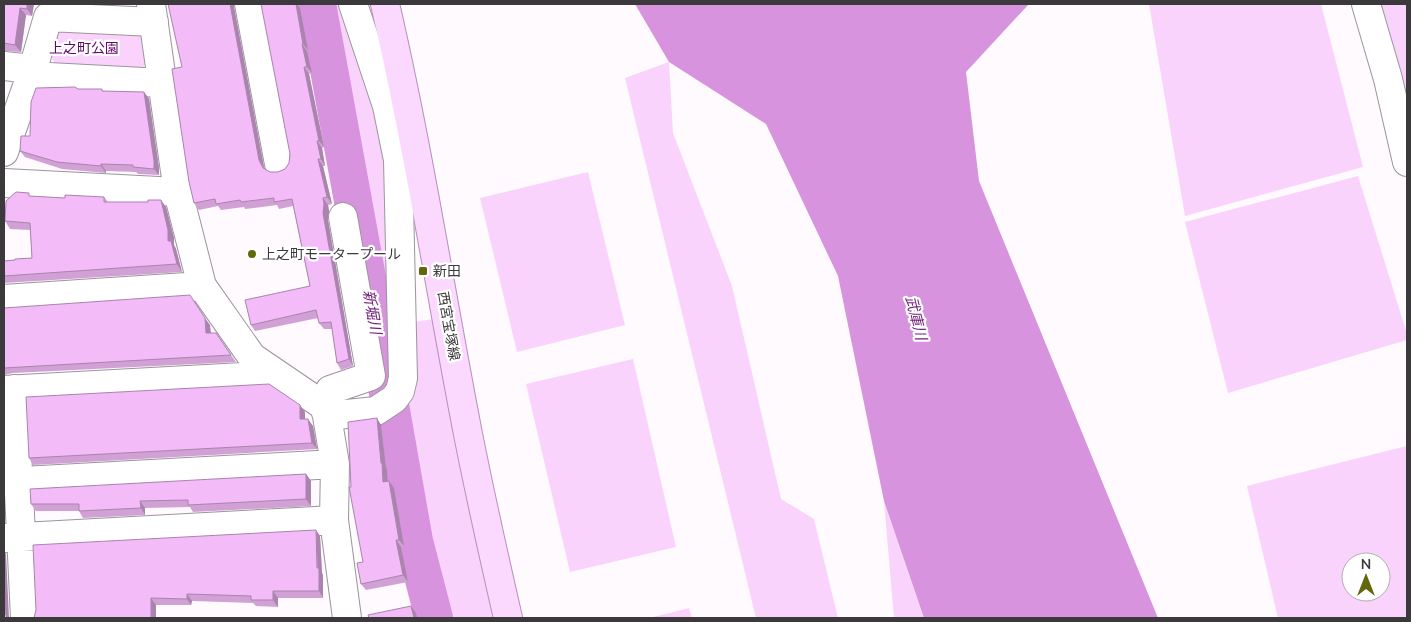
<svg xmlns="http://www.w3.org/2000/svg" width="1411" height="622" viewBox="0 0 1411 622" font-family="'Nunito Sans','Noto Sans JP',sans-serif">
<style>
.green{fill:#fad3fc;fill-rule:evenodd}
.water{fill:#d793dd}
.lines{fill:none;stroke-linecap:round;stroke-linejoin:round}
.river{stroke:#d793dd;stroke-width:38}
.minor-casing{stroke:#9b959c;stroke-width:30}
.major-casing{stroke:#b68fb9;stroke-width:30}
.minor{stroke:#fff;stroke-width:28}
.major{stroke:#fbd8fe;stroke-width:28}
.wall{fill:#d1a1d5}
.shaded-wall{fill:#aa83ae}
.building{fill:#f3bbf8;stroke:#aa83ae}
.poi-dot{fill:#626809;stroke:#fff;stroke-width:2}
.labels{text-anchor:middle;stroke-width:4.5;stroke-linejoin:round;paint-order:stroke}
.park-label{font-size:14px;fill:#5f0867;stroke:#fff}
.poi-label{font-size:14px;fill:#3c393c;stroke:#fff;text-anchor:start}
.street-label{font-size:14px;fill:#3c393c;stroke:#fff}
.water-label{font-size:15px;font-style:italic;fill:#72217a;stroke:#fff}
</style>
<rect width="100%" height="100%" fill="#fefafe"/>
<path class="green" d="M324,4h23l37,105 9,200 -9,3 -28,-162z
M1149,4h172l42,163 -178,49z
M1380,4h27v107l-16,-72z
M67,26l69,3 9,9 4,21 -9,13 -83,-4 -8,-15 5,-20z
M669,62l4,71 59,153 49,213 33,20 24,99h-82l-131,-540z
M588,172l37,153 -108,27 -37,-154z
M1358,176l49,158v6l-179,53 -43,-171z
M433,319l62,299h-51l-46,-209 10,-86z
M633,359l43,188 -106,25 -44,-188z
M1407,446v170l-7,2h-122l-31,-132zM1351,562h30v30h-30z
M884,501l40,117h-30z
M689,608l3,10h-43z"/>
<path class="water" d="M635,4h394l-63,68 13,109 179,437h-234l-40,-117 -46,-225 -72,-152 -97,-62z"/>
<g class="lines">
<path class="river" d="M317,4l66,361 31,176 20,77"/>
<defs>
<path id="minor" d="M151,4l27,188 24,94 50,71 72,49 3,10 8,48 -1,56 13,98
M249,4l30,160
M1366,4l22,75 19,83
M4,66l29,3
M30,76l132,7
M4,152l29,-83 15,-52 106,5
M4,183l174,9
M4,299l198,-13
M14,389l11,229
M4,390l274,-15
M324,406l6,-16 41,-14 -28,-159
M327,416l49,-5 18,-12 6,-8 3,-13 -5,-218 -11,-54 -34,-102
M4,482l331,-18
M4,538l330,-18"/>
<path id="major" d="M385,4c33,142 55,286 83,430 12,61 26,123 40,184"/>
</defs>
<use href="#minor" class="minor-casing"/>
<use href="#major" class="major-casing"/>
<use href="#minor" class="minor"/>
<use href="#major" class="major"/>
</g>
<path class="wall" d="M4,4h37h-7l-2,12 -6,-1 -5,37 -17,-1z
M234,7l30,160 1,2 5,3h8l7,-3 4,-6 11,-155 8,42 -1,1 5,22 -3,1 15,73 -2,1 3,18h-2l9,38 -4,1 1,6 -1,9 25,146 -12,4 -4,-7 -5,-34h-8l-5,-6 -1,-5 -63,13 -4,-6 59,-39 -17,-80 -14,3 -2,-4 -32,4 -1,-2 -23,3 -3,-4 -19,4 -5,-7 -12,-136z
M78,89l26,2 40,1 5,7 10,69v7l-21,-1 -2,-2 -30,-1v2l-44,-4 -37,-12 -5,-6 10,-15z
M32,196l33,2 39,-1 4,5 58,5 8,31v7l2,4 6,23 -178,11v-22l28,-3 -2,-28 -20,-1 -5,-8z
M4,308l206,17 1,8h5l20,29 -223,11 -9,2z
M305,412v7l8,7 4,23 -284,16 -4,-7z
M381,425l5,43 1,1 1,12h1l5,7 10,58 -3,1 7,35 -42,8 -5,-6 2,-22z
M306,474l5,7v25l-118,6 -3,-5 -45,1v7l-62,3 -4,-7h-43l-5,-7z
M320,536l2,37 1,2v23h-45v9l-22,-1 -3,-3 -61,-2 -1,4h-35v13h-122z"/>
<path class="shaded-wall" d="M27,4h7l-2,12 -5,-7z
M230,4h4v3l30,160 4,7 -9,-14z
M294,4h3l3,4 8,42 -5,-6z
M20,8l6,7 -5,37 -6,-7z
M302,44l5,7 5,22 -5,-6z
M304,67l5,7 15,73 -5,-6z
M144,92l5,7 10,69v7l-5,-6z
M317,141l5,7 3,18 -4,-7z
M318,159l5,7 9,38 -5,-7z
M101,164l5,7v2l-5,-7z
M323,198l5,7 1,6 -1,9 25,146 -4,-7 -26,-146z
M161,200l5,7 8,31v7l2,4 6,23 -5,-8 -9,-23z
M205,318l5,7 1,15 -5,-7z
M300,405l5,7v14l-5,-7z
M377,418l4,7 5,43 1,1 1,20 -5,-7z
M308,419l5,7 4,23 -5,-6z
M306,474l5,7v25l-5,-7z
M389,481l5,7 10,58 -5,-6z
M140,501l5,7v7l-4,-7z
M316,530l4,6 2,37 1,2v23l-4,-7z
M396,540l5,7 7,35 -5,-7z
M4,550l2,4 3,64h-2l-2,-6z
M273,591l5,7v9l-5,-7z
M187,594l5,7 -1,4 -4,-6z
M151,598l5,7v13h-5z
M411,606l5,7 1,5h-3z"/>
<path class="building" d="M4,4h23v5l-7,-1 -5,37 -11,-2z
M168,4h62l29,156 4,8 7,4h8l7,-3 4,-6 1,-9 -29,-150h35l7,40h-1l5,23h-3l15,74h-2l4,18h-3l9,38 -4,1 1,6 -1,9 26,146 -12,4 -6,-41 -12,1 -3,-13 -65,15 -6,-25 65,-14 -18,-87 -18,3v-4l-33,4 -1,-2 -24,4 -1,-5 -21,4 -5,-21 -17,-113 10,-2z
M75,87l3,2h24v2l42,1 10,69v8l-21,-2v-2l-32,-1v2l-44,-4 -37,-11 1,-15h9l1,-34 5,-14z
M16,192l13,1v3l36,2v-3l39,2v5h44v-2h13l7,30v11h3l6,23 -173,12v-15l11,-1v-1l17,-1 -2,-35 -25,-2 1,-20z
M190,295l15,23 1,15h10l15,22 -227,13v-60z
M269,384l31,21v14h8l4,24 -283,15 -3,-61z
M377,418l4,45h1l1,19 6,-1 10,59h-3l7,35 -42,9 -4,-21 6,-1 -14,-75h2l-3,-65z
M306,474v25l-118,6v-5l-48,1 1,7 -62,3v-7h-48l-1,-15z
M316,530l1,38h2v23h-46v9h-22v-4l-64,-2v5l-36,-1v20h-117l2,-8 -3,-65z
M4,594l1,18 2,6h-3z
M411,606l3,12h-45l-1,-3z"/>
<g class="poi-dot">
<circle cx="252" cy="254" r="5"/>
<rect x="418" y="266" width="10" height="10" rx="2.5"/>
</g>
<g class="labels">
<g class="park-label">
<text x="84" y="53">上之町公園</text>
</g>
<g class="poi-label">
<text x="262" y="259">上之町モータープール</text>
<text x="433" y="276">新田</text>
</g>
<g class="street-label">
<text transform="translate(449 326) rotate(80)" y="5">西宮宝塚線</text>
</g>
<g class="water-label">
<text transform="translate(372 312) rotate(80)" y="5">新堀川</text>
<text transform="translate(916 318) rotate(76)" y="5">武庫川</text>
</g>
</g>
<rect width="1411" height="622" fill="none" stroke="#3c393c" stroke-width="10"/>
<g transform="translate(1366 577)"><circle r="24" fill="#ffffff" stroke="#b1b0b1"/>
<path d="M0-4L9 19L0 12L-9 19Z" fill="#626809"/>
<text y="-8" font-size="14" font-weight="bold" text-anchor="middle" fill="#3c393c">N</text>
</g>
</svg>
